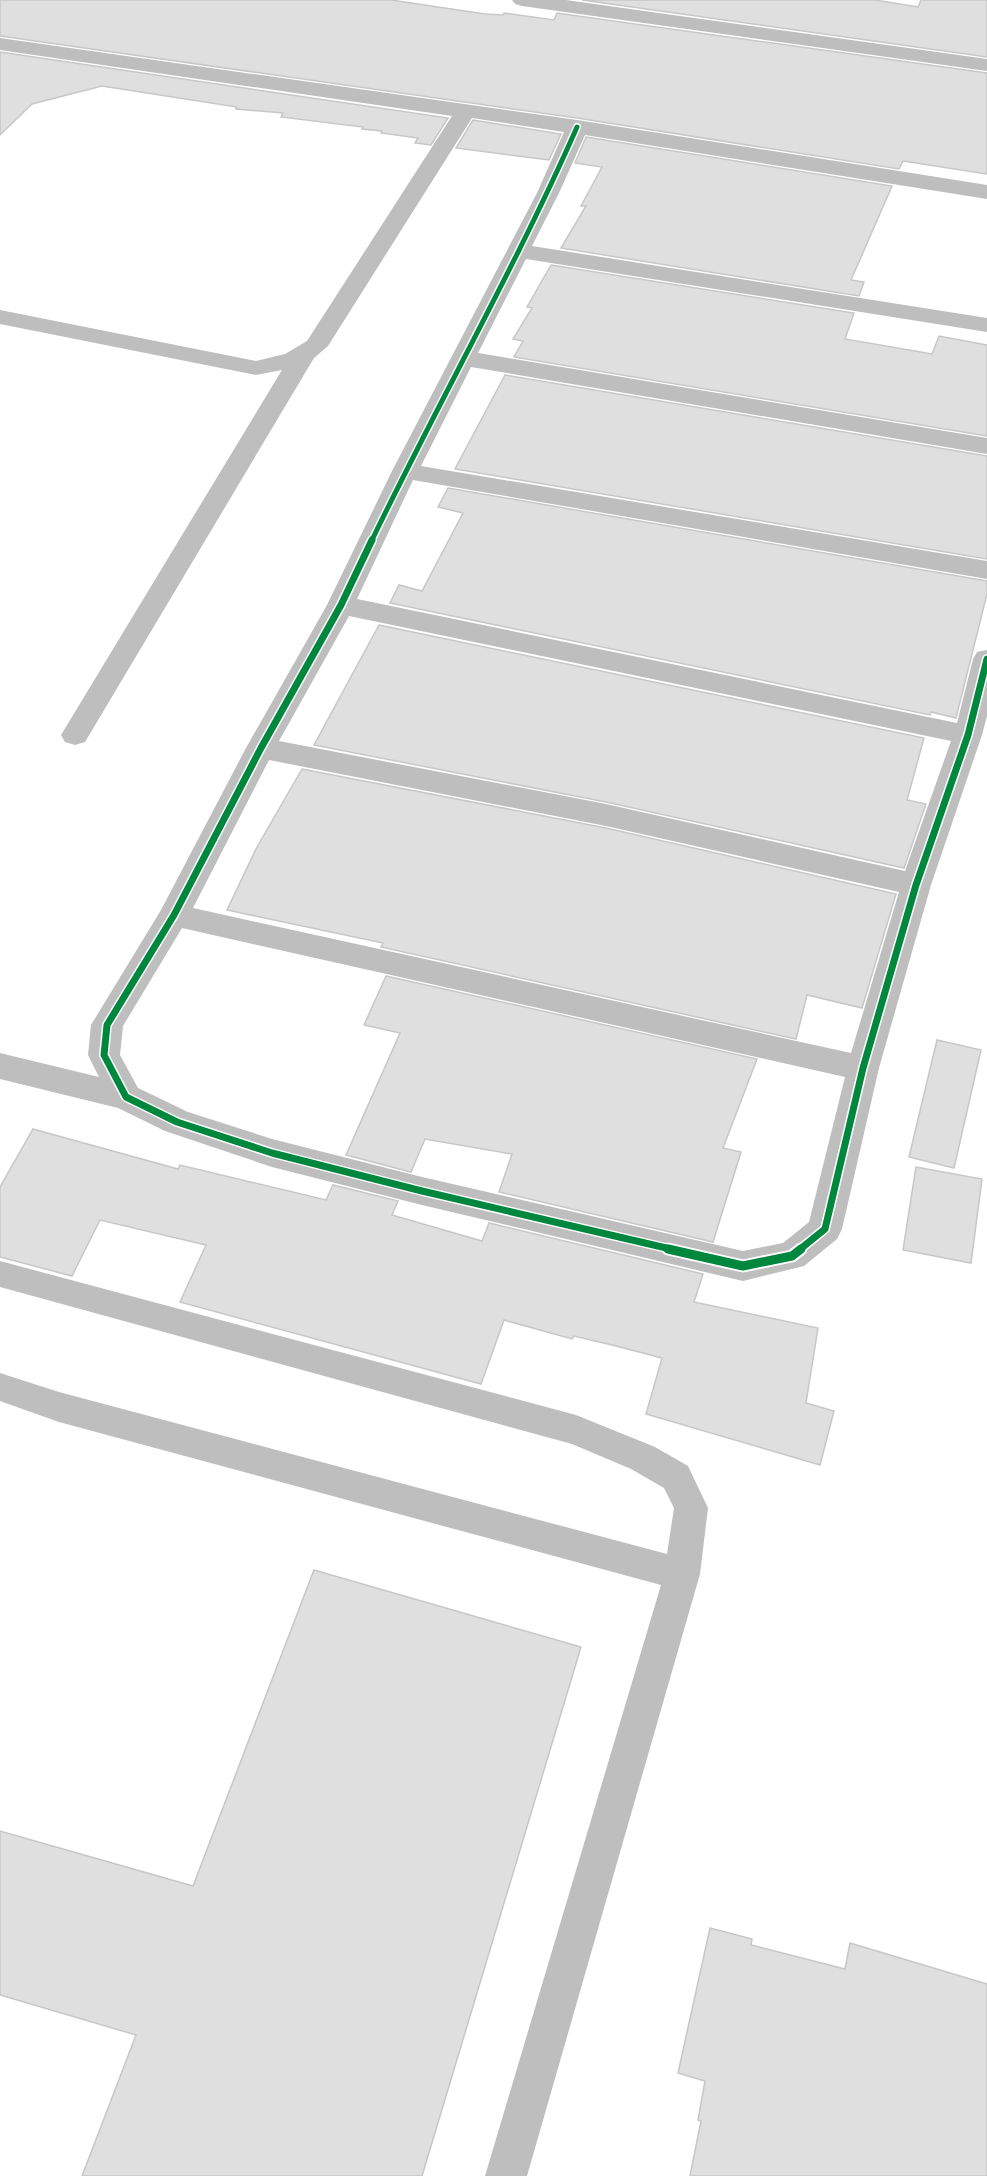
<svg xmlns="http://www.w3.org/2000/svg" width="987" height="2176" viewBox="0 0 987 2176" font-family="'Exo 2',sans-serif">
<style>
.building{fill:#dfdfdf;stroke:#c7c7c7;stroke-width:1.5}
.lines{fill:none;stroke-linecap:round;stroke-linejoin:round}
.service{fill:#bebebe;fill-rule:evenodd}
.minor{fill:#bebebe;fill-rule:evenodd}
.cycleway-far2-casing{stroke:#fff;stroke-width:8}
.cycleway-far1-casing{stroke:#fff;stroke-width:10}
.cycleway-casing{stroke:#fff;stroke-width:13}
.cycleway-far2{stroke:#00873e;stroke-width:5}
.cycleway-far1{stroke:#00873e;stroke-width:7}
.cycleway{stroke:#00873e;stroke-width:9}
</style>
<rect width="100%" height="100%" fill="#fff"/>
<path class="building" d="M0,0h391l94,14 18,1 1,-2 50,7 3,-7 430,60v101l-84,-13 -4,8 -322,-51 -577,-82z
M582,0h293l43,7 3,-7h66v57z
M0,52l448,66 -17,27 -16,-2 3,-5 -37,-5 1,-2 -20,-2 1,-2 -82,-10 2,-4 -47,-4 1,-2 -135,-21 -70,18 -32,31z
M473,120l88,14 -12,26 -93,-12z
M586,137l306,49 -41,94 13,2 -5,14 -298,-48 25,-42h-5l21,-39 -27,-4z
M551,265l303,48 -9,26 87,15 7,-18 48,9v91l-473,-79 9,-16 -10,-2 19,-31 -5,-1z
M505,375l482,81v103l-532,-90z
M448,488l539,93v13l-31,124 -25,-6 -1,3 -540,-112 9,-18 23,6 41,-78 -25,-6z
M379,625l545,113 -17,62 19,4 -22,64 -298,-66 -292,-57z
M302,769l304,59 290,66 -34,114 -55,-13 -11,44 -415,-92 2,-4 -156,-33 30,-63z
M386,976l371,83 -34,89 18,4 -28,90 -214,-50 13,-38 -87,-15 -14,33 -65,-17 54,-122 -36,-8z
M937,1040l44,10 -27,118 -45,-11z
M33,1129l145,40 2,-4 146,35 7,-15 65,16 -6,14 90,26 7,-18 214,51 -9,28 124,26 -12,75 28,8 -14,54 -174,-51 16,-56 -50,-13 -38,-9 -2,3 -68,-19 -23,64 -301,-82 26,-57 -106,-25 -28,56 -72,-19v-70z
M916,1167l66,12 -11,84 -68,-13z
M314,1570l267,77 -159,529h-340l54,-141 -136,-40v-164l193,55z
M710,1928l42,11 -1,6 94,24 5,-26 137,41v192h-297l11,-55 -3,-1 7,-39 -27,-8z"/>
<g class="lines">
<path class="service" d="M0,1261l576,154 79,32 33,19 20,42 -8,66 -173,602h-42l176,-591 -602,-163 -59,-21v-28l59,19 608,162 7,-46 -10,-20 -33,-19 -59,-25 -572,-157z"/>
<path class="minor" d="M512,0h54l421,59v12l-465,-65 -7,-2z
M0,38l577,82 410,65v14l-402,-64 -26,58 -27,53 455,72v14l-461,-73 -48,94 509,85v16l-516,-87 -50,99 566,95v18l-574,-99 -56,119 600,124 16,-64 4,-7 10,-2v66l-5,19 -51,150 -52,183 -37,161 -5,10 -33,27 -61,15 -321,-76 -150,-38 -107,-36 -47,-23 -118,-29v-26l99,24 -11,-22 3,-30 70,-115 85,-162 81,-143 65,-134 145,-278 27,-61 -92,-14 -144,228 -14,12 -229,384 -10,3 -10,-3 -4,-7 221,-365 -26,5 -256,-51v-14l256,51 29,-7 22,-13 145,-225 -452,-66zM349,616l602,125 -46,130 -299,-67 -327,-63zM269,760l337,66 293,66 -48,161 -658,-145zM182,928l663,149 -36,145 -26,21 -40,8 -321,-74 -150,-38 -84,-27 -50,-24 -18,-33 3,-29z"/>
<defs>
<path id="cycleway-far2" d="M371,542c67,-139 144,-274 206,-415"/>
<path id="cycleway-far1" d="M372,540l-31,65 -80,143 -87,167 -67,110 -3,30 22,42 51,25 95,31 150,38 253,59
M799,1250l26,-21 38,-161 53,-183 52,-150 19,-76"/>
<path id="cycleway" d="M668,1249l75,17 49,-10 9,-7"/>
</defs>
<use href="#cycleway-far2" class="cycleway-far2-casing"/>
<use href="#cycleway-far1" class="cycleway-far1-casing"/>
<use href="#cycleway" class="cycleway-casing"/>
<use href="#cycleway-far2" class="cycleway-far2"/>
<use href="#cycleway-far1" class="cycleway-far1"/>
<use href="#cycleway" class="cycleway"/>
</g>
</svg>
